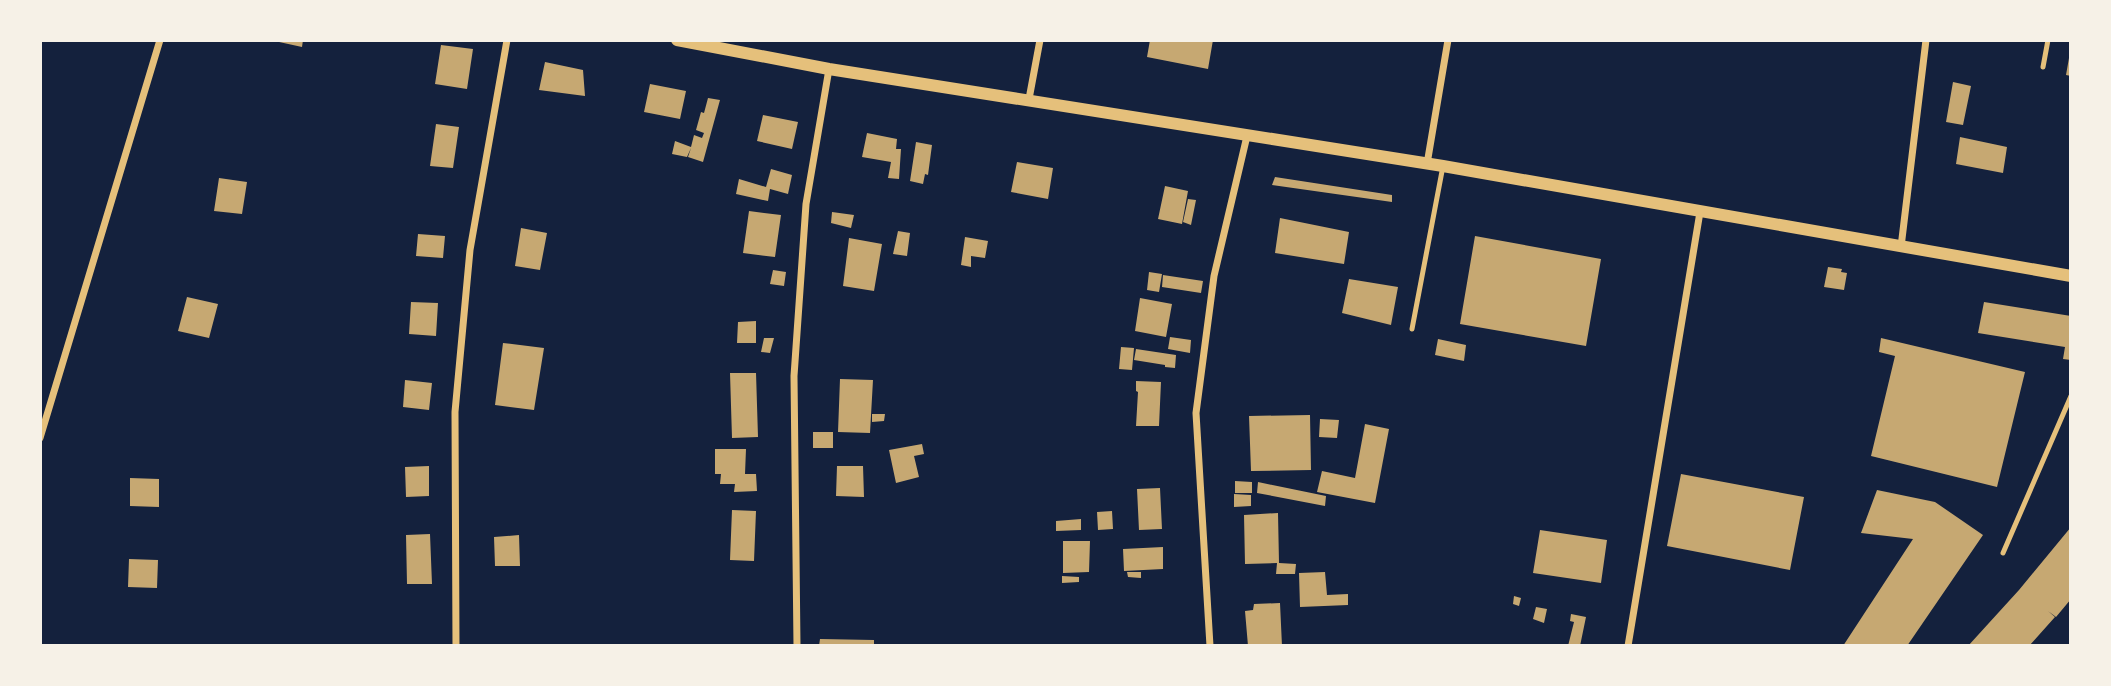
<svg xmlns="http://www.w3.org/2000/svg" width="2111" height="686" viewBox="0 0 2111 686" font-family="'Golos Text',sans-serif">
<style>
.building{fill:#c6a872}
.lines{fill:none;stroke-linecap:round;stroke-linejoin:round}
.service{stroke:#e5c07b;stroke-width:5}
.minor{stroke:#e5c07b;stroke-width:7}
.tertiary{stroke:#e5c07b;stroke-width:12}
</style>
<rect width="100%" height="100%" fill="#14213d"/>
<path class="building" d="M270,40h33l-1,7z
M1150,40h63l-5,29 -61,-12z
M441,45l32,4 -6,40 -32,-5z
M2069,58h2v18l-5,-1z
M545,62l38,8 2,26 -46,-6z
M1953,82l18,4 -8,39 -17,-3z
M650,84l36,7 -6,28 -36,-7z
M708,98l12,2 -17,62 -15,-5 3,-9 -4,9 -15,-3 3,-13 16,6 3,-12 8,3 2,-5 -8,-3 5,-18 3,1z
M763,115l35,7 -6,27 -35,-8z
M436,124l23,3 -6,41 -23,-2z
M867,133l30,6 -1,10h5l-2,30 -11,-1 3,-16 -29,-5z
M1960,137l47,10 -4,26 -47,-9z
M916,142l16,3 -4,30 -3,-1 -2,10 -13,-3z
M1017,162l36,6 -5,31 -37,-7z
M771,169l21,6 -4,19 -18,-5 -2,12 -32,-7 3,-15 27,8z
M1275,177l117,18v7l-120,-17z
M219,178l28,4 -5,32 -28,-3z
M1165,186l23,5 -6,33 -24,-5z
M1188,199l8,1 -5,25 -8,-3z
M749,211l32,4 -6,42 -32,-4z
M832,212l22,3 -3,13 -20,-5z
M1280,218l69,14 -5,32 -69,-11z
M521,228l26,5 -7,37 -25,-4z
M898,231l12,2 -3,23 -14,-2z
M418,234l27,2 -2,22 -27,-2z
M1475,236l126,23 -15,87 -126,-22z
M965,237l23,4 -3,17 -14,-2v11l-10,-2z
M849,238l33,6 -8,47 -31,-5z
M1828,267l14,2 -1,3 6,1 -3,17 -20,-3z
M773,270l13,2 -2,14 -14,-2z
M1149,272l13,2 -3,18 -12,-2z
M1163,275l40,6 -2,12 -39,-6z
M1349,279l49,8 -7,38 -49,-12z
M187,297l31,7 -9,34 -31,-7z
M1140,298l32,6 -6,33 -31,-6z
M411,302l27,1 -2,33 -27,-2z
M1984,302l87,14v44l-8,-1 2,-12 -87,-14z
M756,321v22h-19l1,-21z
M1170,337l21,3 -1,13 -22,-4z
M764,338h10l-4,15 -9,-1z
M1881,338l144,34 -28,115 -126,-31 24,-100 -16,-4z
M1438,339l28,6 -2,16 -29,-6z
M503,343l41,5 -10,62 -39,-5z
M1121,347l13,1 -2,22 -13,-1z
M1136,349l40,6 -1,13 -10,-1v-2l-31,-5z
M730,373h26l2,64 -26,1z
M840,379l33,1 -3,53 -32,-1z
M405,380l27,3 -3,27 -26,-3z
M1136,381l25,1 -2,44h-23l2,-34 -2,-1z
M872,414h13l-1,7 -12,1z
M1310,415l1,55 -60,1 -2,-55z
M1320,419l19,1 -2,18 -18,-1z
M1365,424l24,5 -14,74 -58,-11 5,-21 33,7z
M813,432h20v16h-20z
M922,444l2,10 -10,2 5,21 -23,6 -7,-33z
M715,449h31l-1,25h11l1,17 -23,1 1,-8h-15l1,-10h-6z
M429,466v30l-23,1 -1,-30z
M837,466h26l1,31 -28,-1z
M1681,474l123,23 -14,73 -123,-24z
M130,478l29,1v28l-29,-1z
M1235,481l17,1v11h-17z
M1258,482l68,14 -1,10 -68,-13z
M1160,488l2,41 -23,1 -2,-41z
M1877,490l58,12 48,33 -76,111h-64l70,-107 -52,-6z
M1234,494l17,1v11l-17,1z
M732,510l24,1 -2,50 -24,-1z
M1112,511l1,18 -15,1 -1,-18z
M1278,513l1,50 17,1 -1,10h-19l1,-11 -32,1 -1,-49z
M1081,519v11l-25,1v-10z
M2071,527v72l-15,18 -8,-6 7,6 -26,29h-61l51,-56z
M1540,530l67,10 -6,43 -68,-10z
M430,534l2,50h-25l-1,-49z
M519,535l1,31h-25l-1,-29z
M1063,541h27l-1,31 -26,1z
M1163,547v22l-39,2 -1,-22z
M129,559l29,1 -1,28 -29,-1z
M1127,572h14v6l-13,-1z
M1325,572l2,23 21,-1v11l-48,2 -1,-34z
M1062,576l17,1v5l-17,1z
M1514,596l7,2 -2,8 -6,-2z
M1280,603l2,43h-34l-3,-35 8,-1 1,-6z
M1536,607l11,2 -3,14 -11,-4z
M1571,614l15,3 -6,29h-12l6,-24 -4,-1z
M820,639l54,1v6h-55z"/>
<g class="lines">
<path class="service" d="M2043,67l5,-27
M1412,329l31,-163
M2003,553l68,-157"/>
<path class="minor" d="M1029,99l11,-59
M1427,164l21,-124
M1901,247l25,-207
M40,438l120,-398
M456,646l-1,-234 15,-162 37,-210
M797,646l-3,-270 12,-172 23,-135
M1210,646l-14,-233 18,-137 33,-140
M1628,646l72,-434"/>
<path class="tertiary" d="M677,40l152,29 614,97 628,110"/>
</g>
<rect width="2111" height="686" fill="none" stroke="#f6f1e7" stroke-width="84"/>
</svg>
